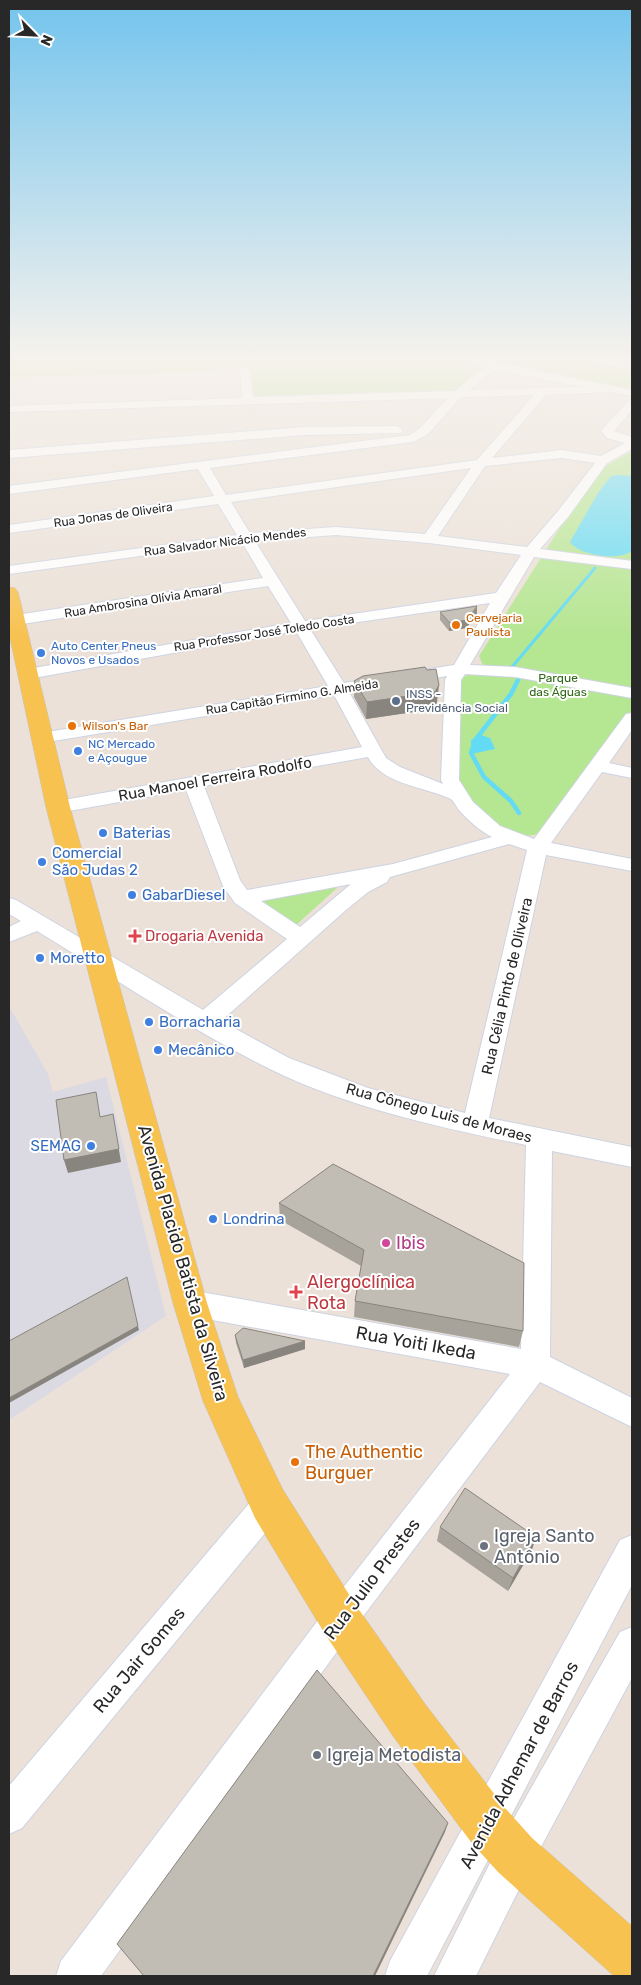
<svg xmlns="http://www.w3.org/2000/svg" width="641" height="1985" viewBox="0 0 641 1985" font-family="Rubik,sans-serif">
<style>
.industrial{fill:#dbdae3}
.green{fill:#b5e691}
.water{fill:#64dbf4}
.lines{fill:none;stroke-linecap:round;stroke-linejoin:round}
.stream-far1{stroke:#64dbf4;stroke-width:3}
.stream{stroke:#64dbf4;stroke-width:4.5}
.minor-casing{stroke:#cdd3e2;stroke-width:2}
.major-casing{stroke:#c3c3c3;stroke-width:1}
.minor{fill:#fff;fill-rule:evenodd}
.major{fill:#f8c251;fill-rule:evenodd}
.wall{fill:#a7a39b}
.shaded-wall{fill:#88847e}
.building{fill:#c2bdb4;stroke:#88847e}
.food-dot{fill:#e8710a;stroke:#fff;stroke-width:2}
.shop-dot{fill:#3f7fe0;stroke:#fff;stroke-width:2}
.service-dot{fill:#5c6f8a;stroke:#fff;stroke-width:2}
.health-dot{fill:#e0444e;stroke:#fff;stroke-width:2}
.hotel-dot{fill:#d1479c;stroke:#fff;stroke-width:2}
.worship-dot{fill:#6b7280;stroke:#fff;stroke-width:2}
.labels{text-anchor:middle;stroke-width:4;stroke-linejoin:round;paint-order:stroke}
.far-street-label{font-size:12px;fill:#282828;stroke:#fff}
.far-food-label{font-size:12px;fill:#c56008;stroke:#fff;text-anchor:start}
.far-shop-label{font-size:12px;fill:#366cbe;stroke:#fff;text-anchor:start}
.far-park-label{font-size:12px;fill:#2e6715;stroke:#fff}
.far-service-label{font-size:12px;fill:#4e5e75;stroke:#fff;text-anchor:start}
.street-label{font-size:15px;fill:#282828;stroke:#fff}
.shop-label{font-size:15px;fill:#366cbe;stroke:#fff;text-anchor:start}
.health-label{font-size:15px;fill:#be3a42;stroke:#fff;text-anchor:start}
.near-hotel-label{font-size:18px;fill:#b23c85;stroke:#fff;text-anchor:start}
.near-street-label{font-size:18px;fill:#282828;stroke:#fff}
.near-health-label{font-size:18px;fill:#be3a42;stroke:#fff;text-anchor:start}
.near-food-label{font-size:18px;fill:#c56008;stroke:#fff;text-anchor:start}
.near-worship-label{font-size:18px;fill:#5b616d;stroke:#fff;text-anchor:start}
</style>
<rect width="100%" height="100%" fill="#ebe1d8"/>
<path class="industrial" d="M9,1006l39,68 5,18 53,-15 60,239 -157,104z"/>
<path class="green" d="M9,359h462l22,7 -35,28 -210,8 -3,-32 -236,8z
M477,359h101l54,10v20z
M632,451v260l-91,120c-10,11 -39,-1 -50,-9 -15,-11 -28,-28 -41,-42l6,-101 29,-9 -6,-14 89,-141 34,-47z
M338,887l-44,40 -43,-27z"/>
<path class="water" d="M617,475l15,1v75c-13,10 -52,5 -62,-9l28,-49 13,-17z
M481,735l9,3 5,11 -24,5v-14z"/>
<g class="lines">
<path class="stream-far1" d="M512,667l83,-99
M517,682l3,-6"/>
<path class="stream" d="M476,739l35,-45 7,-14
M472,749l-1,4 13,24 27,24 8,12"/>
<defs>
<path id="minor" d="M466,359h17l149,31v6l-21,-4 -65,3 -54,63 70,-8 39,6 24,-13 -18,-5 -6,-7 27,-30 4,-1v10l-18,21 18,6v12l-25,14 -39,54 -28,32 92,12v8l-98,-12 -64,108 45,2 117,21v10l-117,-21 -50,-3 -4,6 -2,100 14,22 27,24 34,13 92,-125 6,-1v17l-23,33 23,5v10l-30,-6 -51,71 81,16v12l-86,-16 -57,263 143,29v20l-80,-16 -2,206 82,41v29l-92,-45 -188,249 -251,345h-45l5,-15 267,-354 182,-233 -320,-58 -10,-4 -4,-9 4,-9 10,-4 331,59 5,-204c-84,-17 -176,-37 -254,-75 -81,-40 -158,-92 -235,-139l-28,11v-15l12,-6 -12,-7v-16l7,2 187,110 84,-71 -52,-36 -12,-17 -37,-96 -128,23 -7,-2 -3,-4 3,-4 7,-2 304,-54 -28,-52 -293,48 -6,-1 -3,-4 3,-4 6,-1 287,-47 -32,-55 -268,48 -6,-2 -2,-3 2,-3 6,-2 263,-46 -23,-37 -252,39 -5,-2 -2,-4 7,-4 247,-37 -21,-36 -233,32v-8l228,-31 -19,-31 -209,29v-8l205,-29 -16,-27 -189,25v-8l401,-51 10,-7 28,-30 -439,14v-6l233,-8 -2,-28 5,-3 5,3 3,27 202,-6 30,-24zM495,370l87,17 -113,3zM534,395l-57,65 -251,35 -16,-27 203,-26 15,-8 33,-37zM562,458l33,5 -37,48 -31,36 -89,-11 47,-70zM471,468l-46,66 -89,-7 -86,6 -19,-31zM336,535l93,8 92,12 -25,38 -191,28 -50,-80zM490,603l-36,62 -110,18 -34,-54zM447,676l-2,4 -4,100 2,4 -43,-17 -14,-9 -37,-66zM368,757c14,27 56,30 81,41 5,2 6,7 10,12 8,9 21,21 33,27l-99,27 -146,26 -7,-10 -36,-94zM509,844l18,6 -62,263 -97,-25 -79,-30 -68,-37 125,-111 22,-18 19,-10 3,-5zM351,884l-51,43 -39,-26z
M583,359h24l25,5v6z
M397,426l6,4 -2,3 -96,2 -296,23v-8l296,-23z
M269,1488l11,5 5,11 -5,11 -258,313 -13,6v-48l249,-293z
M632,1535v50l-205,391h-42l5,-15 230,-421z
M632,1627v51l-103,191 -53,107h-42l67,-135 119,-209z"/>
<path id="major" d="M9,587l6,1 3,4 52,215 137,496 31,94 45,93 72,114 70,100 80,104 27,30 100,88v50h-18l-116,-104 -27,-30 -78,-106 -68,-102 -70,-116 -52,-117 -30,-98 -127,-496 -37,-174z"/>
</defs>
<use href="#minor" class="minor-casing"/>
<use href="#major" class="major-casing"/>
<use href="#minor" class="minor"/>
<use href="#major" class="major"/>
</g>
<path class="wall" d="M440,612l37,2 -11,14 -17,3 -9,-11z
M354,681l83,21 -3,7 -68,10 -12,-22z
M279,1203l244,128 -4,16 -165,-30 1,-16 6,-35 -81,-46z
M235,1335l70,6v8l-61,19 -8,-25z
M440,1527l92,23 -24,41 -71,-50z"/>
<path class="shaded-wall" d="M477,606v8l-11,14 -17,3 1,-8z
M439,685l-2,17 -3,7 -68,10 1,-17z
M113,1114l8,48 -53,11 -4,-13z
M138,1326l1,4 -130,73v-5z
M305,1341v8l-61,19 -1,-8z
M536,1537l-4,13 -24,41 5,-13z
M448,1823l-3,9 -70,144h-2z"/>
<path class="building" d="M477,606l-10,14 -17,3 -10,-11z
M425,667l2,3 9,-1 3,16 -4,7 -68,10 -13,-21 9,-5z
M96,1092l4,25 13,-3 6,35 -55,11 -8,-60z
M333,1164l191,99 -1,68 -168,-30 9,-51 -85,-47z
M127,1277l11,49 -129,72v-57z
M243,1328l62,13 -62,19 -8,-25z
M465,1488l71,49 -23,41 -73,-51z
M317,1670l131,153 -75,153h-229l-27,-32z"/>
<linearGradient id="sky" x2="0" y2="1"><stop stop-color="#73c4ed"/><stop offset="0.56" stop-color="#f6f2ed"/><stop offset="1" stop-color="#f6f2ed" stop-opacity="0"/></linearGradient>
<rect width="641" height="637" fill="url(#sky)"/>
<g class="food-dot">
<circle cx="456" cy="625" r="5"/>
<circle cx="72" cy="726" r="5"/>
<circle cx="295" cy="1462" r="5"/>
</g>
<g class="shop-dot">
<circle cx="41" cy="653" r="5"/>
<circle cx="78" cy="751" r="5"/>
<circle cx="103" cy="833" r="5"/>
<circle cx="42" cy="862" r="5"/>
<circle cx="132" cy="895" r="5"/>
<circle cx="40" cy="958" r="5"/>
<circle cx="149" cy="1022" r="5"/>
<circle cx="158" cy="1050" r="5"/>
<circle cx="91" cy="1146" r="5"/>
<circle cx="213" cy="1219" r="5"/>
</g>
<circle class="service-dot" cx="396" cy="701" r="5"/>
<g class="health-dot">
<path d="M132.5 928.5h5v5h5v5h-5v5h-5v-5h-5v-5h5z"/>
<path d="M293.5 1284.5h5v5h5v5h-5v5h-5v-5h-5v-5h5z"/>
</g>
<circle class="hotel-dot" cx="386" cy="1243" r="5"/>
<g class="worship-dot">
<circle cx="484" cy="1546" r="5"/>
<circle cx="317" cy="1755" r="5"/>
</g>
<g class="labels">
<g class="far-street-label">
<text transform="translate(113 515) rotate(-8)" y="4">Rua Jonas de Oliveira</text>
<text transform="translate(225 542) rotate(-7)" y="4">Rua Salvador Nicácio Mendes</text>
<text transform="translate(143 601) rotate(-9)" y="4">Rua Ambrosina Olívia Amaral</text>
<text transform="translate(264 633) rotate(-9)" y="4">Rua Professor José Toledo Costa</text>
<text transform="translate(292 697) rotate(-9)" y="4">Rua Capitão Firmino G. Almeida</text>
</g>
<g class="far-food-label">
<text x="466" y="622">Cervejaria<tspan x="466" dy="14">Paulista</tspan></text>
<text x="82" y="730">Wilson's Bar</text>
</g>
<g class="far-shop-label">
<text x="51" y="650">Auto Center Pneus<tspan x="51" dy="14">Novos e Usados</tspan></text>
<text x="88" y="748">NC Mercado<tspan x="88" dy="14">e Açougue</tspan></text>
</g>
<g class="far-park-label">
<text x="558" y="682">Parque<tspan x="558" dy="14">das Águas</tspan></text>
</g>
<g class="far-service-label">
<text x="406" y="698">INSS -<tspan x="406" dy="14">Previdência Social</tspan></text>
</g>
<g class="street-label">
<text transform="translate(215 779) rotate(-10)" y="5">Rua Manoel Ferreira Rodolfo</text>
<text transform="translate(507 986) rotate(-77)" y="5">Rua Célia Pinto de Oliveira</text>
<text transform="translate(439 1113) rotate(15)" y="5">Rua Cônego Luis de Moraes</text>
</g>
<g class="shop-label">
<text x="113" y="838">Baterias</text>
<text x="52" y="858">Comercial<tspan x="52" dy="17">São Judas 2</tspan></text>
<text x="142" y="900">GabarDiesel</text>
<text x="50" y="963">Moretto</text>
<text x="159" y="1027">Borracharia</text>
<text x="168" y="1055">Mecânico</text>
<text x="81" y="1151" text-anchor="end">SEMAG</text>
<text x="223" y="1224">Londrina</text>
</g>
<g class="health-label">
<text x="145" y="941">Drogaria Avenida</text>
</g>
<g class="near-hotel-label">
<text x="396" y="1249">Ibis</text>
</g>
<g class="near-street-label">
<text transform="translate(183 1263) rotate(74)" y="6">Avenida Placido Batista da Silveira</text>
<text transform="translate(416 1343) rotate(10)" y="6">Rua Yoiti Ikeda</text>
<text transform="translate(372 1579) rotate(-53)" y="6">Rua Julio Prestes</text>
<text transform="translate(139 1660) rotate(-50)" y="6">Rua Jair Gomes</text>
<text transform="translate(519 1765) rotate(-62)" y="6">Avenida Adhemar de Barros</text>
</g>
<g class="near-health-label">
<text x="307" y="1288">Alergoclínica<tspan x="307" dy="21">Rota</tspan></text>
</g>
<g class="near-food-label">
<text x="305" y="1458">The Authentic<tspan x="305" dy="21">Burguer</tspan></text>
</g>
<g class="near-worship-label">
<text x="494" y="1542">Igreja Santo<tspan x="494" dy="21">Antônio</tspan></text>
<text x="327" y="1761">Igreja Metodista</text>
</g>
</g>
<rect width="641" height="1985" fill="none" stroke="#282828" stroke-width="20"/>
<g transform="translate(35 35) rotate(114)" stroke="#ffffff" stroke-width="4" paint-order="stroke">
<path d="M0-4L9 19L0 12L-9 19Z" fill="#282828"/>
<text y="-8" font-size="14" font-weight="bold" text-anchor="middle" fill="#282828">N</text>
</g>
</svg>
